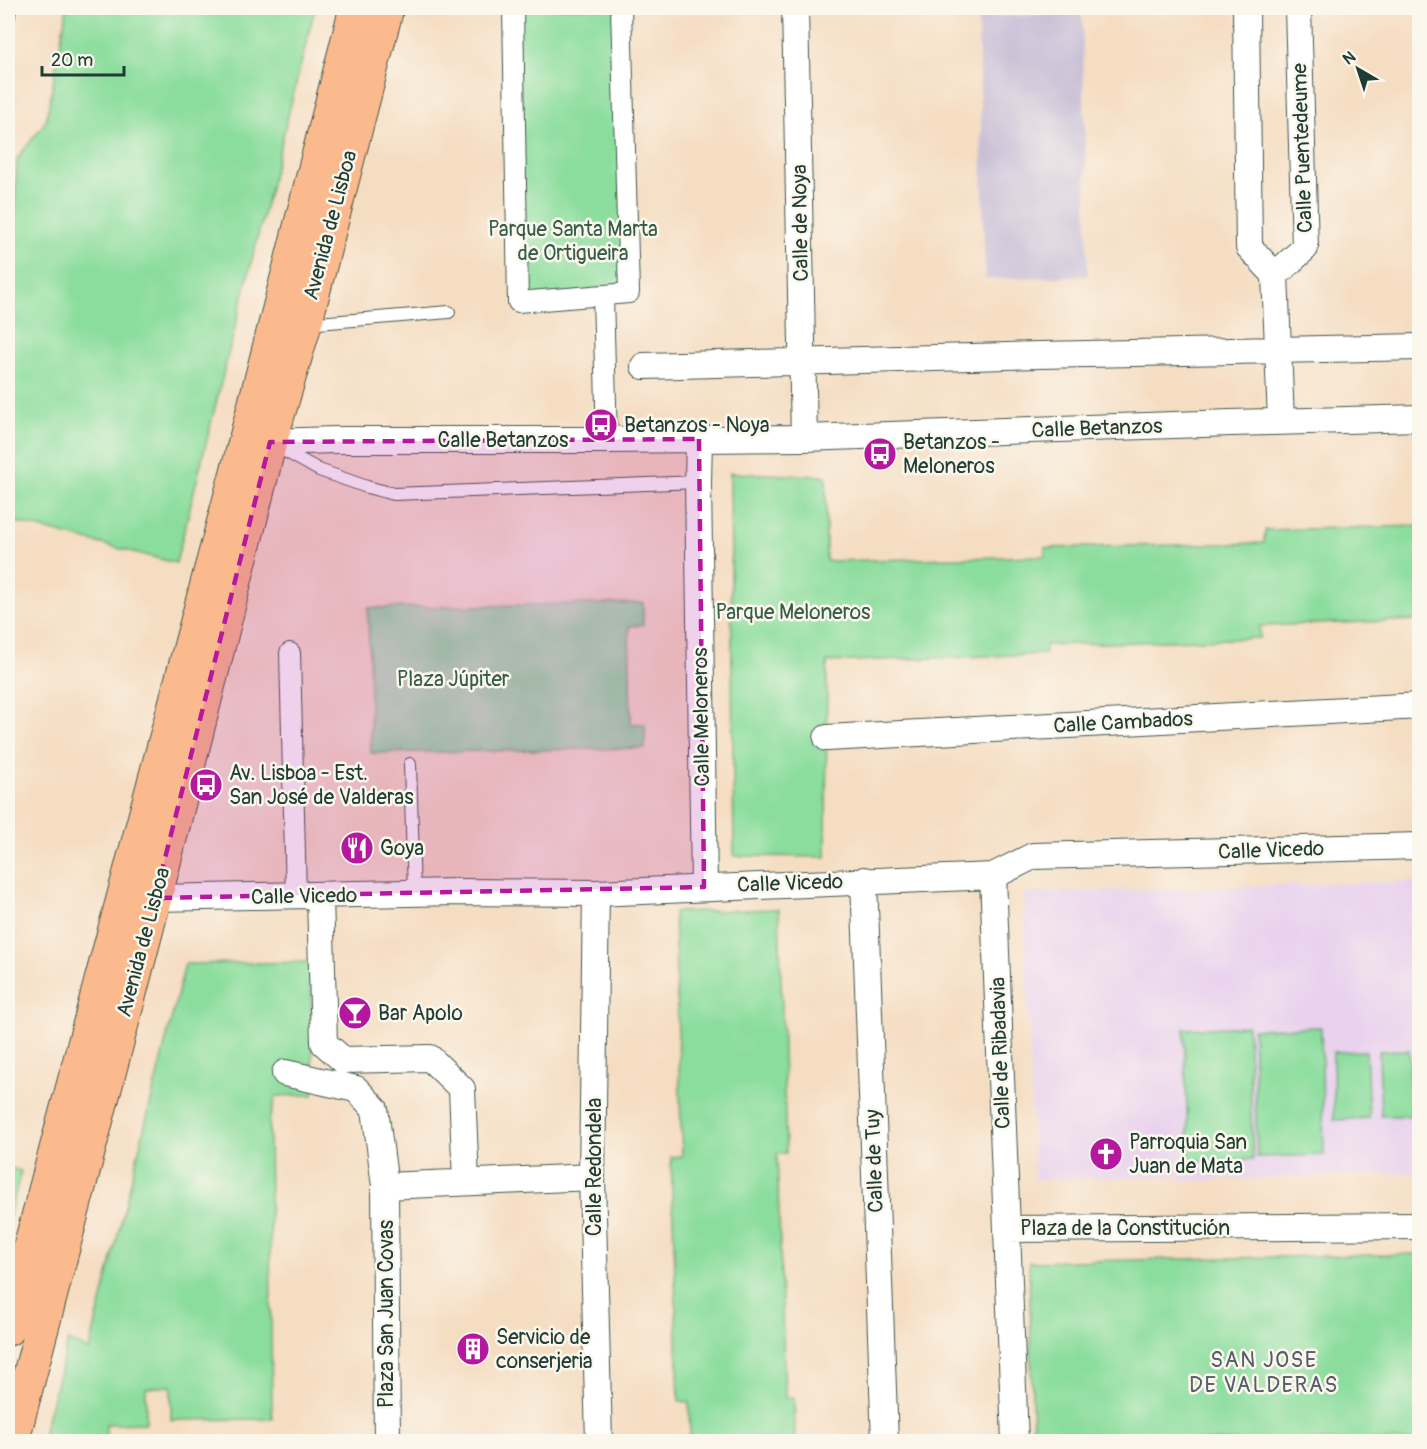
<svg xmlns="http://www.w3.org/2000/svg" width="1427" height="1449" viewBox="0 0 1427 1449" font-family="Pangolin,sans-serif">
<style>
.built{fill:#e9d2ee}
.industrial{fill:#c9bfd7}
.green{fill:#8bdd9d;stroke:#558d68;stroke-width:1.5}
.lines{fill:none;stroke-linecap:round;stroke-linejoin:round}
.service-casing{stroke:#3f5549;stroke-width:14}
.pedestrian-casing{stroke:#3f5549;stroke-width:22}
.minor-casing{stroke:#3f5549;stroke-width:28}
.primary-casing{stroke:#3f5549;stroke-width:35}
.service{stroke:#fff;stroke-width:12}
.pedestrian{stroke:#fff;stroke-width:20}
.minor{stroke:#fff;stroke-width:26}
.primary{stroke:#fbba8d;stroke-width:33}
.rail{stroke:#1f3d34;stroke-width:4.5;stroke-dasharray:9 4.5;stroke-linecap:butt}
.marked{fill:#b5179e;fill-opacity:0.2;stroke:#b5179e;stroke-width:4.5;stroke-dasharray:12 8;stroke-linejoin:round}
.labels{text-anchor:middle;stroke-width:5;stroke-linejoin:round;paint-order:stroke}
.street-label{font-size:21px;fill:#1f3d34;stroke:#fbf7ec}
.park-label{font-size:21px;fill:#355d49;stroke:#fbf7ec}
.poi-label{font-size:21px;fill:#1f3d34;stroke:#fbf7ec;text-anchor:start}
.neighbourhood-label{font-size:22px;letter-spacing:1.5px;fill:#555c6a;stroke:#fbf7ec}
</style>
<rect width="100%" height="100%" fill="#fbf7ec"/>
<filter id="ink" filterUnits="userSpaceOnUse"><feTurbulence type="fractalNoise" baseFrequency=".0167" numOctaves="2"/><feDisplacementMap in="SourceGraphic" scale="12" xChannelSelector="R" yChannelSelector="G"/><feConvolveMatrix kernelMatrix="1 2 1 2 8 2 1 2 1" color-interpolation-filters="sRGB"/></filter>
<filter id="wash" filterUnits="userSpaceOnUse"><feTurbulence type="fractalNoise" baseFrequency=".008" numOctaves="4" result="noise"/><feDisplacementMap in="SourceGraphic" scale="24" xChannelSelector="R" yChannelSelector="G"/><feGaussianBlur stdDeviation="1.35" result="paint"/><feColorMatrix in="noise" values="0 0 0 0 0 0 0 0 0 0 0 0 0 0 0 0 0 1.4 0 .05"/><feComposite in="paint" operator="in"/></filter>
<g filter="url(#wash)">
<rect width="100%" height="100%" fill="#f5ddc2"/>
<path class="built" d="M1419,881v292l-237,8 -1,-5 -147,4 -10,-287z"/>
<path class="industrial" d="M1082,13l6,263 -103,3 -7,-262z"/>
<path class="green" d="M67,8h248l-139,555 -168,-43v-246l5,-19 4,-96 29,-38z
M512,8h109l10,286 -114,8z
M730,473l96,3v85l219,-5v-8l219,-5 1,-13 154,-4v94l-159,6v12l-215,7v9l-218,8 -1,195 -92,-1z
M643,603v22l-14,1 2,98h14v24l-274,5 -3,-145z
M779,909l7,244 -9,1 8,244h9l1,43h-105l-1,-39 -10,-1 -8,-244 11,-1 -8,-244z
M311,962l2,133 -37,1 -7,25 3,298 -101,1v-34l-25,2v35l-40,1v17l-65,1 27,-101 13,5 8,5 96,-387z
M1248,1026l5,133 -64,3 -5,-133z
M1321,1027l3,128 -67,2 -4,-128z
M1409,1050l3,66h-31l-2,-65z
M1366,1051l3,67 -35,2 -1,-68z
M8,1167l13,4 -13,51z
M1419,1254v187h-386l-4,-179z"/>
</g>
<g filter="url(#ink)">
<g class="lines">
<defs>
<path id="service" d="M306,324l143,-12
M276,446l43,24 48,17 27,7 304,-12
M410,764l4,130"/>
<path id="pedestrian" d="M513,8l5,294 111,-9 -8,-285
M603,296l4,144
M290,653l6,243"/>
<path id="minor" d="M795,8l9,430
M1246,8l3,239 26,28 30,-27 -7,-240
M1275,275l6,146
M644,366l395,-11 381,-8
M254,439l16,3 66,-2h271l197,-2 427,-15 189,-5
M699,439l-1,43 6,405
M827,738l593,-32
M993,876l14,353
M864,880l21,562
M596,893l-4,284 7,265
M320,895l4,148 19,17 87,-2 32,31 4,93
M155,898l302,-6 139,1 397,-17 40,-20 387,-10
M285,1073l71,16 19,20 10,77 2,256
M385,1186l207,-9
M1015,1442l-8,-213 413,-3"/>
<path id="primary" d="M8,1329l238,-891 110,-430
M12,1442l143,-544 115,-456 35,-118 82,-316"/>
</defs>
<use href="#service" class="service-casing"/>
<use href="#pedestrian" class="pedestrian-casing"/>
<use href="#minor" class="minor-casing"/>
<use href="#primary" class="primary-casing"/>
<use href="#service" class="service"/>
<use href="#pedestrian" class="pedestrian"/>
<use href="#minor" class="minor"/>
<use href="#primary" class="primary"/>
<path class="rail" d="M8,47l7,-39"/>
</g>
</g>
<path class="marked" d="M699,439l5,448 -549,11 115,-456z"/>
<defs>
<symbol id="bus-disc" viewBox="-11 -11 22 22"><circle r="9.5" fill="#b5179e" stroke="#fbf7ec"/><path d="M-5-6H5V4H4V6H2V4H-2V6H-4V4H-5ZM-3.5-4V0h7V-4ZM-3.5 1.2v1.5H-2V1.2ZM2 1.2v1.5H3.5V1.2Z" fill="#fff"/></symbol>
<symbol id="restaurant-disc" viewBox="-11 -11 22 22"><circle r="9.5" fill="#b5179e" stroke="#fbf7ec"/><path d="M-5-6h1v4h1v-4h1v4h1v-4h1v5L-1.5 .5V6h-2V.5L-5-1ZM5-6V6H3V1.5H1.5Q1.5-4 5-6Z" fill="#fff"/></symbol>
<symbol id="bar-disc" viewBox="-11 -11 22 22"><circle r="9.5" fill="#b5179e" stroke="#fbf7ec"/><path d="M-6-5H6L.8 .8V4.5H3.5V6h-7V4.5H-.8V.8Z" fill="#fff"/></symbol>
<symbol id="church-disc" viewBox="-11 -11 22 22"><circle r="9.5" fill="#b5179e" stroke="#fbf7ec"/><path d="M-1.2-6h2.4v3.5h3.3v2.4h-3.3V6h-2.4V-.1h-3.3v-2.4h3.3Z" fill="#fff"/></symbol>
<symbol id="building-disc" viewBox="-11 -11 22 22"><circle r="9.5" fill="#b5179e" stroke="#fbf7ec"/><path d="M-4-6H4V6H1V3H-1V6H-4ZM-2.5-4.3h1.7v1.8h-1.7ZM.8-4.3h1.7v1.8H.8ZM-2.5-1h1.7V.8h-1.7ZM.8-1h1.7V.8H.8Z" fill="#fff"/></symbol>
</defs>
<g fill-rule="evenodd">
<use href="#bus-disc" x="582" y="406" width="38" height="38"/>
<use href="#bus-disc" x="861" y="435" width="38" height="38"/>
<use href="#bus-disc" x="187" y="766" width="38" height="38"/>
<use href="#restaurant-disc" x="338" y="829" width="38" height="38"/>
<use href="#bar-disc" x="336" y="994" width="38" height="38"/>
<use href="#church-disc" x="1087" y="1135" width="38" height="38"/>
<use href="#building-disc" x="454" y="1330" width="38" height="38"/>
</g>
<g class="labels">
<g class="street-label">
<text transform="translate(1302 148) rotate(-92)" y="7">Calle Puentedeume</text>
<text transform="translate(800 223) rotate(-91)" y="7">Calle de Noya</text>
<text transform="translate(330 225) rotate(-75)" y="7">Avenida de Lisboa</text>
<text transform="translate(1097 428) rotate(-2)" y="7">Calle Betanzos</text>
<text x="503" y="447">Calle Betanzos</text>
<text transform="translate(701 717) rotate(-91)" y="7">Calle Meloneros</text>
<text transform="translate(1123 722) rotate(-3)" y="7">Calle Cambados</text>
<text transform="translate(1271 850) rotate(-2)" y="7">Calle Vicedo</text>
<text transform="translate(790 883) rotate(-2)" y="7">Calle Vicedo</text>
<text transform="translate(304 896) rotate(-1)" y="7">Calle Vicedo</text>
<text transform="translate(143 942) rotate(-75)" y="7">Avenida de Lisboa</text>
<text transform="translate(1000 1053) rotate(-92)" y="7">Calle de Ribadavia</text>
<text transform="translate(874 1161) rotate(-92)" y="7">Calle de Tuy</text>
<text transform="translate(594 1167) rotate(-90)" y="7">Calle Redondela</text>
<text x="1125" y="1235">Plaza de la Constitución</text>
<text transform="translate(386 1314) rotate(-90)" y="7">Plaza San Juan Covas</text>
</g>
<g class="park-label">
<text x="573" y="236">Parque Santa Marta<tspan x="573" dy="24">de Ortigueira</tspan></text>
<text x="793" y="619">Parque Meloneros</text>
<text x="453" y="686">Plaza Júpiter</text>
</g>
<g class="poi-label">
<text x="624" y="432">Betanzos - Noya</text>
<text x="903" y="449">Betanzos -<tspan x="903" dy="24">Meloneros</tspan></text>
<text x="229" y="780">Av. Lisboa - Est.<tspan x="229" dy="24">San José de Valderas</tspan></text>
<text x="380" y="855">Goya</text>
<text x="378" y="1020">Bar Apolo</text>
<text x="1129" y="1149">Parroquia San<tspan x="1129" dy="24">Juan de Mata</tspan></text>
<text x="496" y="1344">Servicio de<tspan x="496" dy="24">conserjeria</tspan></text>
</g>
<g class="neighbourhood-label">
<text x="1264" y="1367">SAN JOSE<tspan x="1264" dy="25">DE VALDERAS</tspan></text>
</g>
</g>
<rect width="1427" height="1449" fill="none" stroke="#fbf7ec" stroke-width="30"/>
<g transform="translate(1358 69) rotate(321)" stroke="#fbf7ec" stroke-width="4.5" paint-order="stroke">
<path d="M0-4.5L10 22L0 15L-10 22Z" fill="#1f3d34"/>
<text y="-9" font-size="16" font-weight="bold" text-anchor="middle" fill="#1f3d34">N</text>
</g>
<path d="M42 66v9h82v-9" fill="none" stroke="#1f3d34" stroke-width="3"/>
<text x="51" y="66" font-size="18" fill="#1f3d34" stroke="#fbf7ec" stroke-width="4.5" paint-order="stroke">20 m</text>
</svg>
